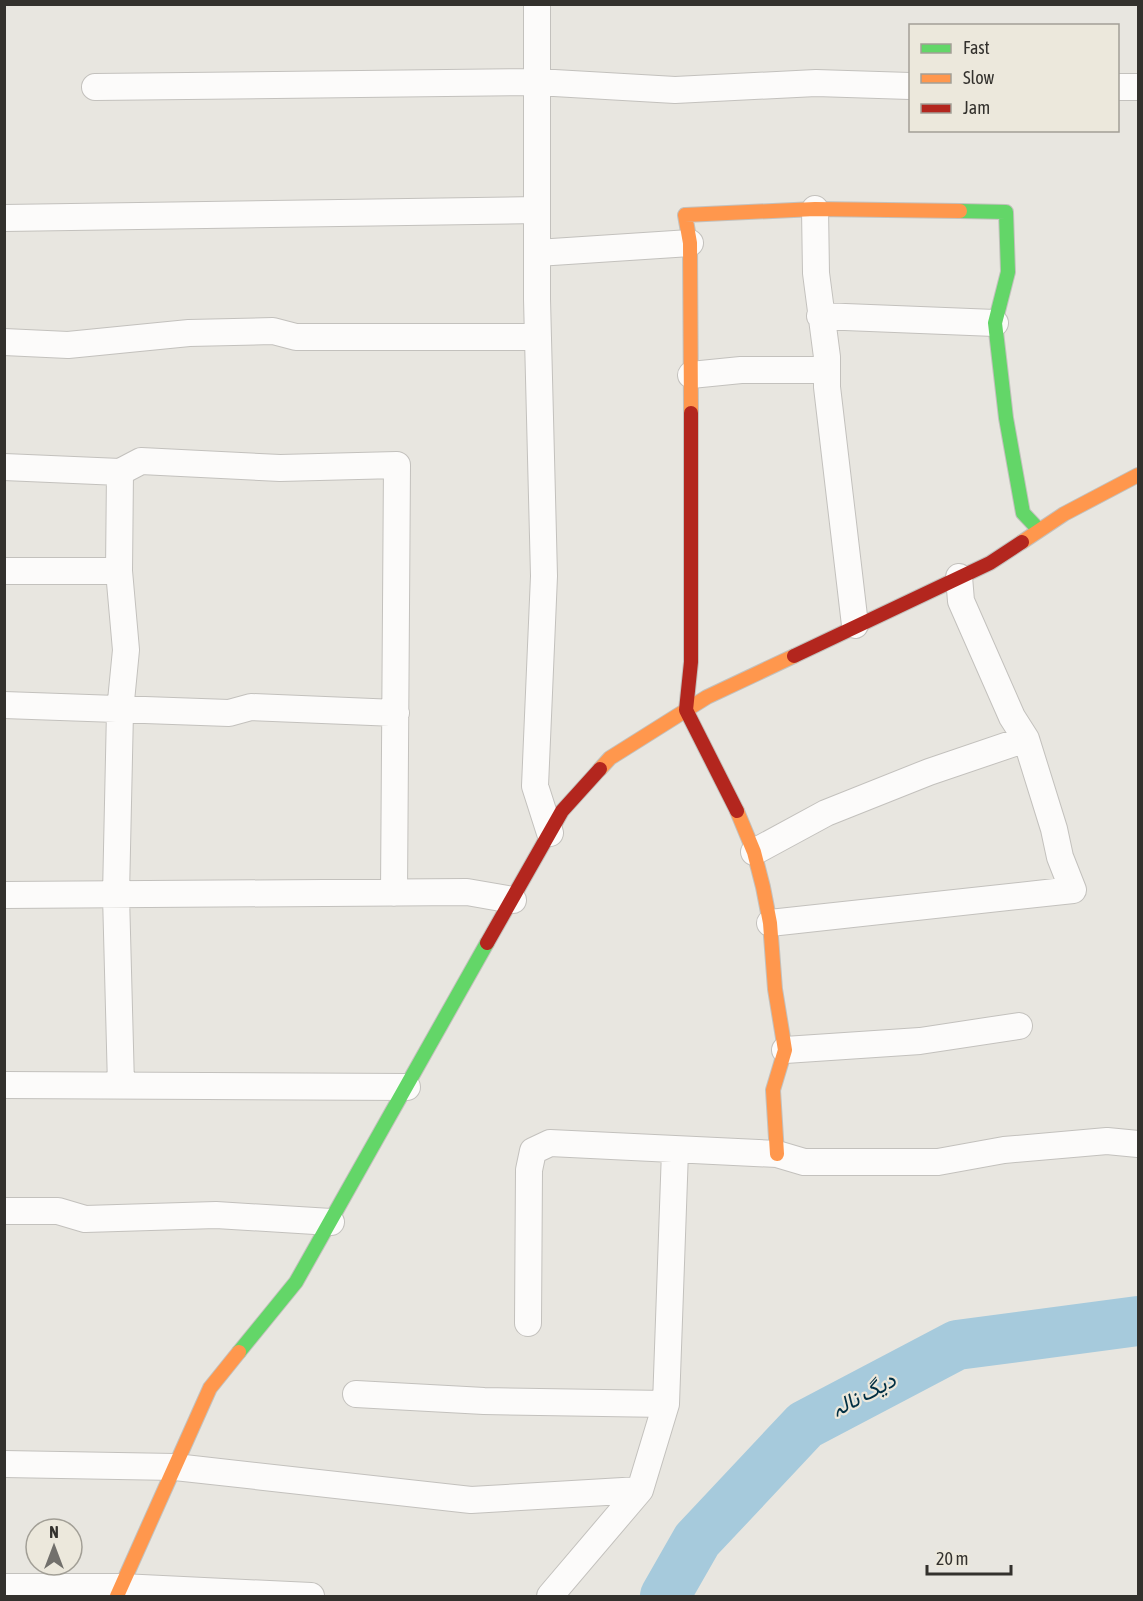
<svg xmlns="http://www.w3.org/2000/svg" width="1143" height="1601" viewBox="0 0 1143 1601" font-family="'Asap Condensed',Vazirmatn,sans-serif">
<style>
.lines{fill:none;stroke-linecap:round;stroke-linejoin:round}
.river{stroke:#a6cadc;stroke-width:50}
.street-casing{stroke:#c3c1bd;stroke-width:28}
.fast-casing{stroke:#c3c1bd;stroke-width:16}
.slow-casing{stroke:#c3c1bd;stroke-width:16}
.jam-casing{stroke:#c3c1bd;stroke-width:16}
.street{stroke:#fcfbfa;stroke-width:26}
.fast{stroke:#63d668;stroke-width:14}
.slow{stroke:#ff974d;stroke-width:14}
.jam{stroke:#b3261e;stroke-width:14}
.labels{text-anchor:middle;stroke-width:4.5;stroke-linejoin:round;paint-order:stroke}
.water-label{font-size:22px;font-style:italic;fill:#002f43;stroke:#ece8dc}
</style>
<rect width="100%" height="100%" fill="#e8e6e0"/>
<g class="lines">
<path class="river" d="M665,1596l32,-56 108,-115 152,-80 181,-24"/>
<defs>
<path id="street" d="M537,4v295l7,277 -9,210 15,47
M95,87l442,-5 138,8 141,-7 94,3
M1118,87h20
M815,209l1,64 11,84v30l28,238
M4,218l533,-8
M537,253l153,-10
M820,316l175,7
M4,342l64,3 121,-12 84,-2 23,6h242
M691,375l50,-5h86
M4,467l116,5 21,-11 139,7 117,-3 -3,428
M120,472l-1,99 7,79 -6,61 -4,184 5,190
M4,571h115
M4,705l225,8 22,-6 145,6
M754,852l72,-39 103,-41 97,-33
M4,895l463,-3 46,8
M770,923l303,-33 -13,-33 -6,-28 -28,-90 -14,-22 -51,-116 -2,-24
M785,1050l135,-9 99,-15
M4,1085l403,2
M4,1211h54l27,8 131,-4 115,7
M528,1323l1,-153 4,-19 17,-8 227,11 27,8h134l66,-12 103,-9 31,3
M356,1394l128,7 182,3
M4,1464l171,3 296,33 169,-10
M4,1587h117l190,9
M550,1596l90,-106 26,-86 9,-253"/>
<path id="fast" d="M960,211l46,1 2,60 -13,51 11,95 17,95 16,17
M239,1352l57,-70 191,-339"/>
<path id="slow" d="M691,413l-1,-170 -5,-28 130,-6 145,2
M1022,542l42,-28 74,-39
M600,769l10,-11 97,-61 87,-41
M737,811l17,41 9,35 7,36 5,66 10,61 -12,40 4,64
M117,1596l93,-208 29,-36"/>
<path id="jam" d="M691,413v249l-5,48 51,101
M794,656l196,-93 32,-21
M487,943l75,-132 38,-42"/>
</defs>
<use href="#street" class="street-casing"/>
<use href="#fast" class="fast-casing"/>
<use href="#slow" class="slow-casing"/>
<use href="#jam" class="jam-casing"/>
<use href="#street" class="street"/>
<use href="#fast" class="fast"/>
<use href="#slow" class="slow"/>
<use href="#jam" class="jam"/>
</g>
<g class="labels">
<g class="water-label">
<text transform="translate(863 1394) rotate(-28)" y="8">دیگ نالہ</text>
</g>
</g>
<rect width="1143" height="1601" fill="none" stroke="#33312d" stroke-width="12"/>
<rect x="909" y="24" width="210" height="108" fill="#ece8dc" stroke="#a29f96" stroke-width="1.5"/>
<rect x="921" y="44" width="30" height="9" fill="#63d668" stroke="#a29f96" stroke-width="1.5"/>
<text x="963" y="54" font-size="18" fill="#33312d">Fast</text>
<rect x="921" y="74" width="30" height="9" fill="#ff974d" stroke="#a29f96" stroke-width="1.5"/>
<text x="963" y="84" font-size="18" fill="#33312d">Slow</text>
<rect x="921" y="104" width="30" height="9" fill="#b3261e" stroke="#a29f96" stroke-width="1.5"/>
<text x="963" y="114" font-size="18" fill="#33312d">Jam</text>
<g transform="translate(54 1547)"><circle r="28" fill="#ece8dc" stroke="#a29f96" stroke-width="1.5"/>
<path d="M0-4.5L10 22L0 15L-10 22Z" fill="#72706c"/>
<text y="-9" font-size="16" font-weight="bold" text-anchor="middle" fill="#33312d">N</text>
</g>
<path d="M927 1565v9h84v-9" fill="none" stroke="#33312d" stroke-width="3"/>
<text x="936" y="1565" font-size="18" fill="#33312d" stroke="#ece8dc" stroke-width="4.5" paint-order="stroke">20 m</text>
</svg>
